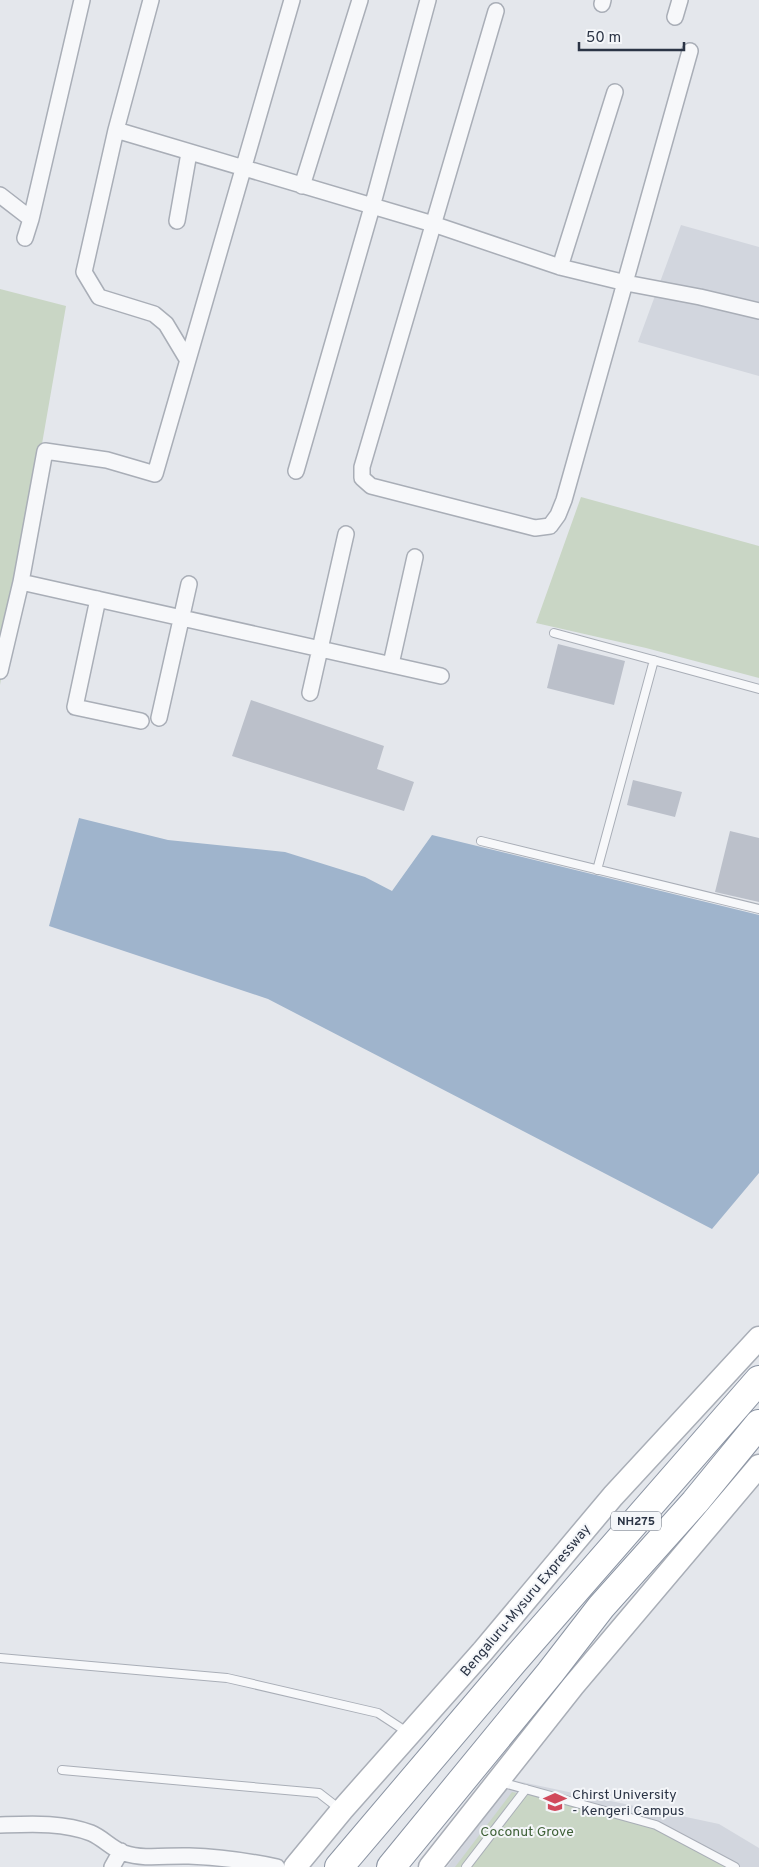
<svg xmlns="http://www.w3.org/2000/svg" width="759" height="1867" viewBox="0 0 759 1867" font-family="Overpass,sans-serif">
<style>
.built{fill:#d2d6de}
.green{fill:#c9d6c5}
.water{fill:#9fb4cc}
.building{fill:#bbc0ca}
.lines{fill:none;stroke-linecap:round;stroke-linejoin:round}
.lane-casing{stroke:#a9aeb7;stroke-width:10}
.street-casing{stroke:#a9aeb7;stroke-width:18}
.secondary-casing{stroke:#a9aeb7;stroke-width:25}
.highway-casing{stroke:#8b94a3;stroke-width:30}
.lane{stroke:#f7f8fa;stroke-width:8}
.street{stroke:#f7f8fa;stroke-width:15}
.secondary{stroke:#fff;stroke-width:22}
.highway{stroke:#fff;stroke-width:28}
.labels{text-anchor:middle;stroke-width:4;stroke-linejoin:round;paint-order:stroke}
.shield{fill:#f4f6f9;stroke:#676e7b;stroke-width:1}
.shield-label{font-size:12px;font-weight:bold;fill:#2b3445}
.street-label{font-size:14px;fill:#2b3445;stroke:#f4f6f9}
.poi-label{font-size:14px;fill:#2b3445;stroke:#f4f6f9;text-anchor:start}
.park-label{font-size:14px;fill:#3f6138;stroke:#f4f6f9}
</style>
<rect width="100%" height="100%" fill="#e4e7ec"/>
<path class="built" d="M681,225l78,22v129l-121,-34z
M512,1780l207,44 40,24v19h-312z"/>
<path class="green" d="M0,289l66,17 -66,379z
M581,497l178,49v132l-113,-30 -110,-25z
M512,1792l59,11 86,27 70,37h-272z"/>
<path class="water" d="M79,818l89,22 117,12 80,25 27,14 40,-56 327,80v258l-47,56 -444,-230 -219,-73z"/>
<path class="building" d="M558,644l67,17 -11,44 -67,-17z
M251,700l133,46 -7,23 37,13 -10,29 -172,-55z
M633,780l49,12 -7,25 -48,-12z
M730,831l29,7v64l-44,-10z"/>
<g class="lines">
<defs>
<path id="lane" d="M554,633l205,56
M481,841l278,68
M597,870l57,-210
M0,1658l227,20 151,35 29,19
M62,1770l257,23 22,17
M500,1782l156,43 79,42
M466,1867l60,-78"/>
<path id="street" d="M151,0l-35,130 -32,142 15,25 55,17 12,10 21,35
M602,4l1,-4
M496,11l-134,456v11l9,8 164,42 15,-2 8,-11 6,-15 126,-449
M675,17l5,-17
M116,130l317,94 127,43 66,16 74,14 59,14
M302,186l58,-186
M0,195l31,24
M177,221l12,-68
M25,238l6,-19 51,-219
M560,267l55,-175
M296,471l76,-264 56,-207
M21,582l420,94
M98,599l-23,108 66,14
M391,664l24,-107
M0,671l21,-89 24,-131 62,9 48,14 137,-474
M310,693l36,-159
M159,718l30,-134
M0,1825c30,-1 63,-3 91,8 12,5 21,16 33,20 21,7 44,2 65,3 30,1 59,5 88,11
M112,1867l9,-16"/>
<path id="secondary" d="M295,1867l47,-57 141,-159 130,-155 146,-158
M430,1867l143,-181 186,-220"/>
<path id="highway" d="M339,1867l174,-205 246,-282
M391,1867l159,-194 51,-66 94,-105 64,-78"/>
</defs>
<use href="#lane" class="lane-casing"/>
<use href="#street" class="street-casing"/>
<use href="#secondary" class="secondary-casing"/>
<use href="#highway" class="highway-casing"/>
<use href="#lane" class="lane"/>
<use href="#street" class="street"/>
<use href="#secondary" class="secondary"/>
<use href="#highway" class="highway"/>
</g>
<defs>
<symbol id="university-bare" viewBox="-9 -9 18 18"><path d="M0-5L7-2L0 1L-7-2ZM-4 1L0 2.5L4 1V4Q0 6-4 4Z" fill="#d1495b" stroke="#f4f6f9" stroke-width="2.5" paint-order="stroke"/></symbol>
</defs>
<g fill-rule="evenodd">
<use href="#university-bare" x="539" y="1786" width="32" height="32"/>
</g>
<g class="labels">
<rect class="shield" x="611" y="1511.5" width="50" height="19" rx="4"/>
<g class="shield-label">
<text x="636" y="1525">NH275</text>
</g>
<g class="street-label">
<text transform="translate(525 1600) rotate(-50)" y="5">Bengaluru-Mysuru Expressway</text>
</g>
<g class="poi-label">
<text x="572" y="1799">Chirst University<tspan x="572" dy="16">- Kengeri Campus</tspan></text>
</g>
<g class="park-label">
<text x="527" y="1836">Coconut Grove</text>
</g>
</g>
<path d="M579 42v8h105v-8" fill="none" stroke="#2b3445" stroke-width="2.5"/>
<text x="586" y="42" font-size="15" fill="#2b3445" stroke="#f4f6f9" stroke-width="4" paint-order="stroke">50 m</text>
</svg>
